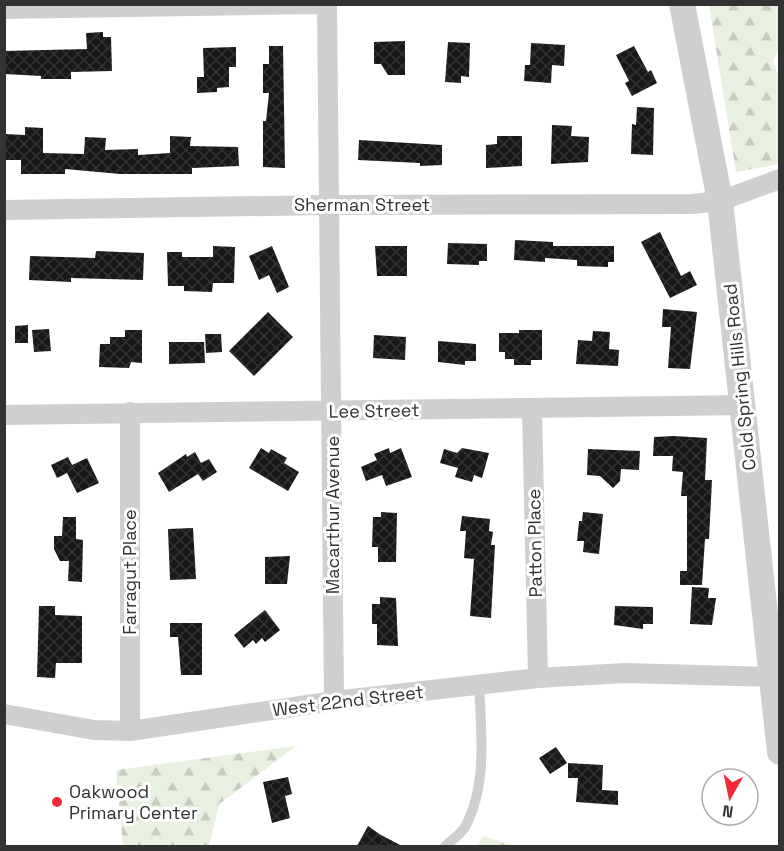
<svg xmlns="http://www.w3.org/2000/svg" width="784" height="851" viewBox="0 0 784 851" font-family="'Space Grotesk',sans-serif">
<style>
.forest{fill:url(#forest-firs)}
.building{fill:url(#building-cross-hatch)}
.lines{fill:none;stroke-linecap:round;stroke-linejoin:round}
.service{stroke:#cfcfcf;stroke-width:10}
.minor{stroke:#cfcfcf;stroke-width:20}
.tertiary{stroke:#cfcfcf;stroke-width:26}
.poi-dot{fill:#f42a38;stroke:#fff;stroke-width:2}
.labels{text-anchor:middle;stroke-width:6;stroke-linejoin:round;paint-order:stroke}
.street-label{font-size:18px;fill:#323232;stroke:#fff}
.poi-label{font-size:18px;fill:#323232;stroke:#fff;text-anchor:start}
</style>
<defs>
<pattern id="forest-firs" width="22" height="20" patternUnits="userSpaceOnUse" patternTransform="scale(1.5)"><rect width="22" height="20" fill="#e8f0e0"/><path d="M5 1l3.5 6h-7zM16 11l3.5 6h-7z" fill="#c7cec1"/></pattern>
<pattern id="building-cross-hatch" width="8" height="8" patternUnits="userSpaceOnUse" patternTransform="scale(1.5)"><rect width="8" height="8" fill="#191919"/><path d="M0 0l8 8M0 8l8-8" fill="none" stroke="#323232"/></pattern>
</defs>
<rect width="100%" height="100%" fill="#fff"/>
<path class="forest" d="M709,5h70v44l-6,12 6,17v86l-43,8z
M296,746l-77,58 -10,42h-86l-7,-76z
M483,836l33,10h-38z"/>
<path class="building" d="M103,32v5h8l1,34 -41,1v7h-30v-3l-37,-2v-23l83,-2 -1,-16z
M405,41v34h-17l-7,-11h-7v-22z
M448,42l22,1 -1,34 -8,-1v7l-16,-1z
M531,43l34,2 -1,21 -12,-1 -1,18 -27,-2 1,-16h5z
M269,46h14l2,122 -22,-1v-46h3l3,-28h-6v-29h6z
M634,46l14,26 3,-2 6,13 -25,13 -7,-13 4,-2 -13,-26z
M236,47v20h-7v20l-12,1v4l-20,1v-16h7l-1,-29z
M637,107l17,1 -1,47 -22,-1 1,-30 4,1z
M552,125l20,1 -1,10 18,1 -1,25 -37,2z
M25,127l18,1v25l41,1 1,-17 21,1 -1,12 33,-1v6l32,-2v-17l21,1 -1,9 48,1 1,19 -47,2v6h-72l-55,-5v5h-44v-14h-16v-26l20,1z
M497,136h25v30l-36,2v-23l11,-1z
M359,140l83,5v20l-22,1v-3l-62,-3z
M660,232l21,44 9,-5 7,14 -27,13 -29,-56z
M515,240l38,2v4h61v16h-6v5l-31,-1v-6l-32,-2v4l-31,-2z
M448,243l39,1v17h-8v4l-32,-1z
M213,246l22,1 -1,36h-21l-1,9 -28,-1v-5h-16l-1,-34h15v5h31z
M272,246l17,41 -12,6 -8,-18 -10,5 -10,-24z
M375,246h32v30h-30z
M96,251l48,2 -1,27 -72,-2v4l-42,-2 1,-24 65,2z
M663,309l34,3 -7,57 -22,-1 3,-41h-9z
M268,312l25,25 -39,39 -25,-25z
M28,325v18h-13v-17z
M49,329l2,22 -17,1 -2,-22z
M125,330h17v33l-11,-1 -2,6 -30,-1 1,-23h10v-7h15z
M519,330h23v30h-11v5h-17v-6h-9v-7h-6v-19h20z
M593,331l17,1 -1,17 10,1 -1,16 -42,-2 2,-24 14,1z
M205,334h16l1,18 -16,1z
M374,335l32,2 -1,23 -32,-2z
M438,341l38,3v17h-11v4l-27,-3z
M169,342h35l1,21 -36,1z
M674,436l33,2 -2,42h7l-3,59h-4l-3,46h-22v-14h7v-75h-6l2,-24 -11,-1 1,-15h-20l1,-19z
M261,448l8,5 2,-4 16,9 -3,5 15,9 -11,19 -39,-23z
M389,448l1,5 11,-5 11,29 -26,9 -4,-11 -16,6 -5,-14 16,-7 -3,-6z
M462,448l27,5 -7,25 -8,-3 -2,7 -17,-5 3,-9 -18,-5 4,-14 13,4z
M588,449l52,2 -1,19 -18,-1 -1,12 -7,7 -13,-12 -13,-1z
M195,452l6,11 8,-4 8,13 -14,9 -5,-7 -29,18 -11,-19 28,-19 1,3z
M68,457l4,8 15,-7 12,25 -22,10 -10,-20 -10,5 -6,-13z
M381,512l16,1 -1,49h-18v-15h-6l1,-30h8z
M583,512l20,2 -4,40 -16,-2 1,-11h-7l2,-20h3z
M462,516l28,3 -1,12 4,1 -2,13h4l-4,73 -21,-2 4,-57 -10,-1 2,-27h-6z
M63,517h13v22l7,1 -1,42 -14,-1 1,-20h-9l-6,-12v-13h8z
M193,528l3,51 -26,1 -2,-51z
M290,556l-3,28h-22v-27z
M692,587l17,1 -1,10h8l-4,27 -22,-1z
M380,597l16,1 2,48 -21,-1v-21h-5v-20h8z
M39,606h16v9l27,1v47h-26l-1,15 -18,-1z
M615,606l38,1v17h-10v5l-29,-4z
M265,610l15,20 -15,12 -3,-4 -6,6 -3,-4 -9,8 -10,-13z
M170,623h32v52h-21l-3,-38h-8z
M556,747l11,16 -17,11 -11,-16z
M568,763l35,2 -1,25 16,1v14l-42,-3 2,-24h-10z
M288,777l4,17 -7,2 5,22 -18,5 -9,-41z
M368,826l13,9 21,11h-45z"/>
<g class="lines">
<path class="service" d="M445,846c6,-5 16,-12 20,-19 23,-42 16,-97 14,-143"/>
<path class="minor" d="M327,4l7,697
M4,9l314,-5
M4,210l324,-5 364,-1 28,-3 60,-22
M532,408l6,270
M130,412v319
M4,415l740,-10
M4,714l90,16 36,1 204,-30 204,-23 87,-5 144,4"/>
<path class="tertiary" d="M682,4l38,197 60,551"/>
</g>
<circle class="poi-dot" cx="57" cy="802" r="6"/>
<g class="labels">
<g class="street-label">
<text x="362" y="211">Sherman Street</text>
<text transform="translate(740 377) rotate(-96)" y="6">Cold Spring Hills Road</text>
<text transform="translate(374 411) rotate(-1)" y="6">Lee Street</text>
<text transform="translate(333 515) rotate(-90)" y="6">Macarthur Avenue</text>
<text transform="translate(535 543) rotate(-91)" y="6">Patton Place</text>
<text transform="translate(130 572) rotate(-90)" y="6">Farragut Place</text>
<text transform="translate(348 701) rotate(-7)" y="6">West 22nd Street</text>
</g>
<g class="poi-label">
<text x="69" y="798">Oakwood<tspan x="69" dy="21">Primary Center</tspan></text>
</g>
</g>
<rect width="784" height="851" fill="none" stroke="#323232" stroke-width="12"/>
<g transform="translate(730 797) rotate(189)"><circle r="28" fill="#ffffff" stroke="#adadad" stroke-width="1.5"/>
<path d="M0-4.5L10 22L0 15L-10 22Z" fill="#f42a38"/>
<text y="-9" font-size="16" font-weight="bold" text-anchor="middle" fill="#323232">N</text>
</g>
</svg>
